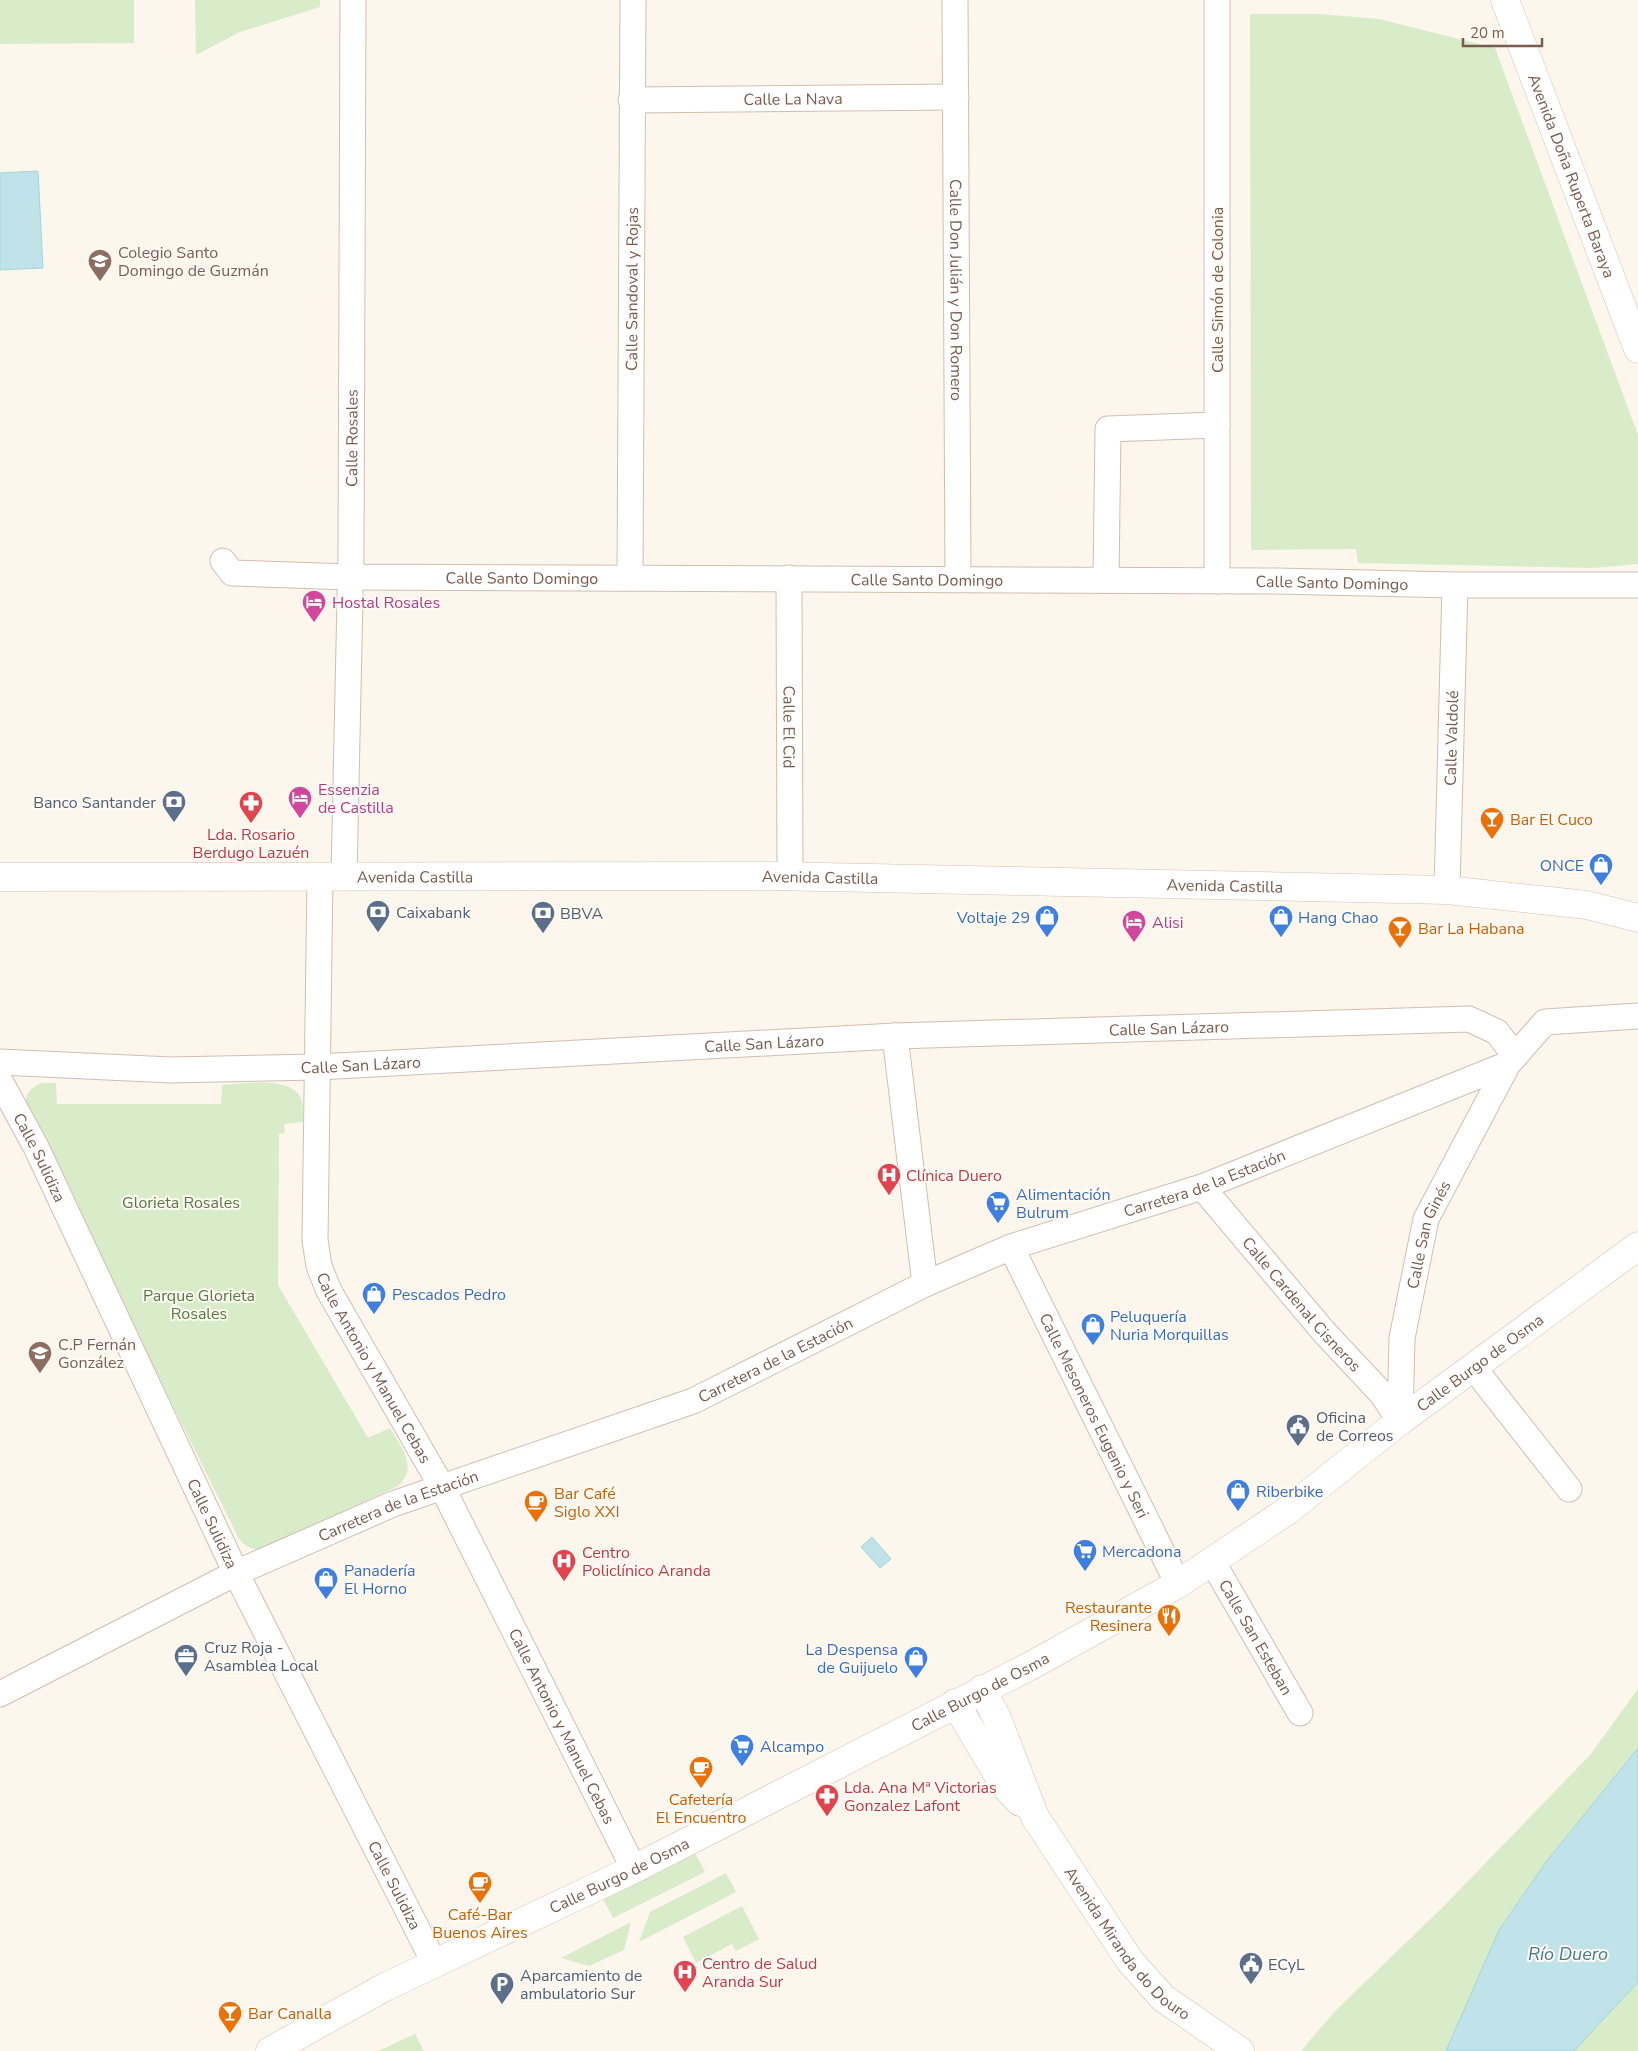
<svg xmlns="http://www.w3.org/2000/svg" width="1638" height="2051" viewBox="0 0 1638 2051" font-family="'Nunito Sans',sans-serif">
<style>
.green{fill:#d8ecc9}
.water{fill:#bfe3e8;stroke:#a5d3da}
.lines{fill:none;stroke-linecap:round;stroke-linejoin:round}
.street-casing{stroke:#d1beb0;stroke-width:27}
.secondary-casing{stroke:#d6c0b0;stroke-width:29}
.street{stroke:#fff;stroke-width:25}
.secondary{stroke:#fff;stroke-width:28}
.labels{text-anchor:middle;stroke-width:4;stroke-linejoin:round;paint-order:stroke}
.street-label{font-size:16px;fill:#7a5c4d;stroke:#fffaf3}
.education-label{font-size:16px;fill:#785e54;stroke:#fffaf3;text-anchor:start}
.hotel-label{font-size:16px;fill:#b23c85;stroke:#fffaf3;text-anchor:start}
.service-label{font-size:16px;fill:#4e5e75;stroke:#fffaf3;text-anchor:start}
.food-label{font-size:16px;fill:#c56008;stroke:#fffaf3;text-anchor:start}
.health-label{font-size:16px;fill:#be3a42;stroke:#fffaf3;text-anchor:start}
.shop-label{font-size:16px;fill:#366cbe;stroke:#fffaf3;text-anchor:start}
.park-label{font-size:16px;fill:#537a41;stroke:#fffaf3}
.water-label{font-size:18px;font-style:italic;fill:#437c86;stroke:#fffaf3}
</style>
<rect width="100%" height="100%" fill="#fdf6ec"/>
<path class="green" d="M0,0h134v43l-134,1z
M195,0h125v7l-80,25 -44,23z
M1250,14h69l60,5 116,29 143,387v129l-45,4 -235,-5 -2,-14 -105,1z
M41,1083h15l1,21h164l1,-19c21,-1 70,-10 79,14 3,6 2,16 3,23l-20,2 1,9 -6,1 -1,151 90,153 22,-10c11,19 29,40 8,58l-130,62c-12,3 -21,1 -29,-9l-214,-431c0,-14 4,-19 16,-25z
M1638,1689v59l-92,114 -47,68 -53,121h-145l34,-40 108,-104 147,-152z
M695,1853l10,19 -92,46 -10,-19z
M726,1873l10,19 -97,50 11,-30z
M742,1906l17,33 -23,12 -4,-7 -36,19 -13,-26z
M631,1922l-7,28 -35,16 -28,-8z
M1638,1982v69h-64l59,-65z
M415,2034l9,17h-46z"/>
<path class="water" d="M38,171l5,97 -43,2v-97z
M872,1537l19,22 -11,9 -19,-21z
M1638,1748v234l-64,69h-128l53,-121 47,-68z"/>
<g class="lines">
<defs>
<g id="street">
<path id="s1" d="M955,0l3,579"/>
<path d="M1217,0v581"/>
<path id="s2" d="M631,100l325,-3"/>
<path id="s3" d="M223,561l9,12 118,4 926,4 179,4h183"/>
<path id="s4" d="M630,578l3,-578"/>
<path id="s5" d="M789,578l1,298"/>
<path d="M1106,580l2,-151 109,-4"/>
<path id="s6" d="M320,876l-5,364 4,26 10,25 113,196 192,382"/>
<path id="s7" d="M344,876l7,-324 2,-552"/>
<path id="s8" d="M1447,890l8,-305"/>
<path d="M895,1036l30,248"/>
<path id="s9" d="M0,1062l171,8 147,-3 577,-31 574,-17 28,13 18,24"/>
<path id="s10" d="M0,1081l36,66 200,426 198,389"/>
<path id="s11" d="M1202,1187l122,145 58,62 18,27"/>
<path id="s12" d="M1011,1247l167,337"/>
<path d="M1473,1367l96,122"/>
<path id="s13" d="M1400,1421l2,-83 24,-119 82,-155"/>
<path id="s14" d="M1212,1561l88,152"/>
<path id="s15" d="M0,1694l236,-121 157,-69 300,-103 232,-117 86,-37 191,-60 306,-123 37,-42 93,-6"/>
</g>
<g id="secondary">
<path id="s16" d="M1505,0l133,349"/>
<path id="s17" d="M0,877l773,-1 674,14 140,15 51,13"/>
<path id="s18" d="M982,1689l15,29 38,99 95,144 33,37 77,53"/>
<path d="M955,1703l49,82 16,17"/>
<path id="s19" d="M270,2051l115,-64 249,-118 398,-204 146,-81 109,-73 113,-90 238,-175"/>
</g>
</defs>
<use href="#street" class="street-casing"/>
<use href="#secondary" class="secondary-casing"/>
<use href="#street" class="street"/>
<use href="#secondary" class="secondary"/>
</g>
<defs>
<symbol id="school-pin" viewBox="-11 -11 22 30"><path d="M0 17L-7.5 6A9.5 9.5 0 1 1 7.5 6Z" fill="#8d6e63" stroke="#fffaf3"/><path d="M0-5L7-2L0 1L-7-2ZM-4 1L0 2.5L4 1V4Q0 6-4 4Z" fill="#fff"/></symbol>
<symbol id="hotel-pin" viewBox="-11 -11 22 30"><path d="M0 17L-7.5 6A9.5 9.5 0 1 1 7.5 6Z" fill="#d1479c" stroke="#fffaf3"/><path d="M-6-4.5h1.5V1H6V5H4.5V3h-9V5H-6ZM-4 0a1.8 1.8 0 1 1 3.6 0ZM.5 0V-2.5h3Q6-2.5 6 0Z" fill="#fff"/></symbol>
<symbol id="bank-pin" viewBox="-11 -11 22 30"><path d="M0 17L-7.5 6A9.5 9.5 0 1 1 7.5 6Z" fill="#5c6f8a" stroke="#fffaf3"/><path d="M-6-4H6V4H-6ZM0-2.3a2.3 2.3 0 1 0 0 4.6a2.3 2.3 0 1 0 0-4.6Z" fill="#fff"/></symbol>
<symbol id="pharmacy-pin" viewBox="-11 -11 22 30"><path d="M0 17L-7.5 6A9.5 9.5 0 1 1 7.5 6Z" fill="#e0444e" stroke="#fffaf3"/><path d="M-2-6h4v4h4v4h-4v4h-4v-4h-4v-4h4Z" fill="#fff"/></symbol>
<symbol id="bar-pin" viewBox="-11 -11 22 30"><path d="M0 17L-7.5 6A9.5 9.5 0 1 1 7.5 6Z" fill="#e8710a" stroke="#fffaf3"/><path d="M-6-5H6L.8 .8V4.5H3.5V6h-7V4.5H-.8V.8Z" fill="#fff"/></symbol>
<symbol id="shop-pin" viewBox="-11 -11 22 30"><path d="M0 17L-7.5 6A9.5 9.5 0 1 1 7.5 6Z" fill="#3f7fe0" stroke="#fffaf3"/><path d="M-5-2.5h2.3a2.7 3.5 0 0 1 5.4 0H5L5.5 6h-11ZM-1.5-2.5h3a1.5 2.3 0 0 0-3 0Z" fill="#fff"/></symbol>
<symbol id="hospital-pin" viewBox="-11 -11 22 30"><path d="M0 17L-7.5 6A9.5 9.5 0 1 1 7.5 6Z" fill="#e0444e" stroke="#fffaf3"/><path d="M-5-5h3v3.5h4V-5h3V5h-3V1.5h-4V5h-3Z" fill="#fff"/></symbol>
<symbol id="supermarket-pin" viewBox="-11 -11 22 30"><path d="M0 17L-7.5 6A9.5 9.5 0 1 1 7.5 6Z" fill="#3f7fe0" stroke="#fffaf3"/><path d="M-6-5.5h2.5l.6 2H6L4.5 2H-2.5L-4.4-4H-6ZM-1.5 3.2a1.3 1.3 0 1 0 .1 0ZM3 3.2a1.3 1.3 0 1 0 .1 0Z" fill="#fff"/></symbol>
<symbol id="civic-pin" viewBox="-11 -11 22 30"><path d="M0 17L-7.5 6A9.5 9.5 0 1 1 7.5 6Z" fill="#5c6f8a" stroke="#fffaf3"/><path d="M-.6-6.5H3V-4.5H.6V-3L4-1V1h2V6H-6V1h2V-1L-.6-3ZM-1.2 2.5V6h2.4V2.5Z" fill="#fff"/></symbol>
<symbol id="cafe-pin" viewBox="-11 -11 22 30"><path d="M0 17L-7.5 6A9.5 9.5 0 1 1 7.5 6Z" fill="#e8710a" stroke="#fffaf3"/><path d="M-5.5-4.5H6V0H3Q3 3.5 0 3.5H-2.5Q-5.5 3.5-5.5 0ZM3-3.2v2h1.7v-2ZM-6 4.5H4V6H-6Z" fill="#fff"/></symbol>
<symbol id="restaurant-pin" viewBox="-11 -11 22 30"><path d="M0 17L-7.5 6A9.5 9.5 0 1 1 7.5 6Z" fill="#e8710a" stroke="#fffaf3"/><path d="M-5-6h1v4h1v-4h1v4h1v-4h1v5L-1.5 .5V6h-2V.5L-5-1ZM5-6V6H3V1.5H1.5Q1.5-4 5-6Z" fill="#fff"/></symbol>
<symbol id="office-pin" viewBox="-11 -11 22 30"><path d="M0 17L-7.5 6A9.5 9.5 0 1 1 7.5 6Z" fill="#5c6f8a" stroke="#fffaf3"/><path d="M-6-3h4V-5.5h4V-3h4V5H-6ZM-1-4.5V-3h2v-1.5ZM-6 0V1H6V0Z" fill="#fff"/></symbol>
<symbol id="parking-pin" viewBox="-11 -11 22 30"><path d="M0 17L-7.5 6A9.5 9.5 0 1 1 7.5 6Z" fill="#5c6f8a" stroke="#fffaf3"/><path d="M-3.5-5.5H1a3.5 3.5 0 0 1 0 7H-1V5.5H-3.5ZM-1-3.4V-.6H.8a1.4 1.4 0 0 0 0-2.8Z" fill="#fff"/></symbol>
</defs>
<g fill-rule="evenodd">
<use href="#school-pin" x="86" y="247" width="28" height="38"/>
<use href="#hotel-pin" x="300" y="588" width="28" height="38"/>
<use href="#hotel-pin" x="286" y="784" width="28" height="38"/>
<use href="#bank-pin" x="160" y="788" width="28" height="38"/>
<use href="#pharmacy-pin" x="237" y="789" width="28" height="38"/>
<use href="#bar-pin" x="1478" y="805" width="28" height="38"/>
<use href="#shop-pin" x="1587" y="851" width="28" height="38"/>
<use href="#bank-pin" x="364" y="898" width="28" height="38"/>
<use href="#bank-pin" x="529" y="899" width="28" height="38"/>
<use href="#shop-pin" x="1033" y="903" width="28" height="38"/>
<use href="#shop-pin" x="1267" y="903" width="28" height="38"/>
<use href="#hotel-pin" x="1120" y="908" width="28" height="38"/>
<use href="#bar-pin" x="1386" y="914" width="28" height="38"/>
<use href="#hospital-pin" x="875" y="1161" width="28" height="38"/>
<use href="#supermarket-pin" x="984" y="1189" width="28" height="38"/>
<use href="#shop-pin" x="360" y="1280" width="28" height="38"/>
<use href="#shop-pin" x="1079" y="1311" width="28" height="38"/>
<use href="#school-pin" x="26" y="1339" width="28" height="38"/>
<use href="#civic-pin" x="1284" y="1412" width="28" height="38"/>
<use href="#shop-pin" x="1224" y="1477" width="28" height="38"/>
<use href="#cafe-pin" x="522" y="1488" width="28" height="38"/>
<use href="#supermarket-pin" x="1071" y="1537" width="28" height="38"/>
<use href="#hospital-pin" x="550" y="1547" width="28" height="38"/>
<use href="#shop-pin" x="312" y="1565" width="28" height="38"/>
<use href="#restaurant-pin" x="1155" y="1602" width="28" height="38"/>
<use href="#office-pin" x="172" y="1642" width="28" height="38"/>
<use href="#shop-pin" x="902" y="1644" width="28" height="38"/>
<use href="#supermarket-pin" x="728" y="1732" width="28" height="38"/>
<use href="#cafe-pin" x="687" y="1754" width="28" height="38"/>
<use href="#pharmacy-pin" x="813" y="1782" width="28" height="38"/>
<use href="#cafe-pin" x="466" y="1869" width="28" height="38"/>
<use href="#civic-pin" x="1237" y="1950" width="28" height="38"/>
<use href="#hospital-pin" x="671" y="1958" width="28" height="38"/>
<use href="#parking-pin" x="488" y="1970" width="28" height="38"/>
<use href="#bar-pin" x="216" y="1999" width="28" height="38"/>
</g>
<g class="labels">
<g class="street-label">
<text dy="6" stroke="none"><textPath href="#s2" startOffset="162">Calle La Nava</textPath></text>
<text dy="6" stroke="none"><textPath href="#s16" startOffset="188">Avenida Doña Ruperta Baraya</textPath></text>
<text dy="6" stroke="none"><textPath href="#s4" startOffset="289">Calle Sandoval y Rojas</textPath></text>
<text dy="6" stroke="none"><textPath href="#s1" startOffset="290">Calle Don Julián y Don Romero</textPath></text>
<text transform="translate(1217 290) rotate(-90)" y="6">Calle Simón de Colonia</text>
<text dy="6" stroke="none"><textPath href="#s7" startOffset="438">Calle Rosales</textPath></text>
<text dy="6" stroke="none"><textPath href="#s3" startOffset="305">Calle Santo Domingo</textPath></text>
<text dy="6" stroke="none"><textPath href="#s3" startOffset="710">Calle Santo Domingo</textPath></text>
<text dy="6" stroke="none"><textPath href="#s3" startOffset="1115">Calle Santo Domingo</textPath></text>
<text dy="6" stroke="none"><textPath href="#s5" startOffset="149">Calle El Cid</textPath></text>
<text dy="6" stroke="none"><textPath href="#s8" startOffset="152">Calle Valdolé</textPath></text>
<text dy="6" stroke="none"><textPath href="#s17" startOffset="415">Avenida Castilla</textPath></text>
<text dy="6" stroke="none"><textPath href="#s17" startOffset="820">Avenida Castilla</textPath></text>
<text dy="6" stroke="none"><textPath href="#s17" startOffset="1225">Avenida Castilla</textPath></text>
<text dy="6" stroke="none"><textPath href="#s9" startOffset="1170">Calle San Lázaro</textPath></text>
<text dy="6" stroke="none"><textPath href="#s9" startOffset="765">Calle San Lázaro</textPath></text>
<text dy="6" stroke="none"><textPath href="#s9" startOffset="361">Calle San Lázaro</textPath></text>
<text dy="6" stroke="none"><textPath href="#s10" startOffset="86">Calle Sulidiza</textPath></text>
<text dy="6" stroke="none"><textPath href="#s15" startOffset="1311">Carretera de la Estación</textPath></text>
<text dy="6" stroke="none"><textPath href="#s13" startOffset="190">Calle San Ginés</textPath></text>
<text dy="6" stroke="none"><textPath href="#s11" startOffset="154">Calle Cardenal Cisneros</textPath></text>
<text dy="6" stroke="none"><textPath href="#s15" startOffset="846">Carretera de la Estación</textPath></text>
<text dy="6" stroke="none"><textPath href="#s19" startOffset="1396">Calle Burgo de Osma</textPath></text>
<text dy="6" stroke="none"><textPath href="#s6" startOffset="506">Calle Antonio y Manuel Cebas</textPath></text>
<text dy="6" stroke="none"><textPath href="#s12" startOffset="188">Calle Mesoneros Eugenio y Seri</textPath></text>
<text dy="6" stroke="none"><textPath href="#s15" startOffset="441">Carretera de la Estación</textPath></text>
<text dy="6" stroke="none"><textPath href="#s10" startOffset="491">Calle Sulidiza</textPath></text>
<text dy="6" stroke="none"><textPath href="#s14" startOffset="88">Calle San Esteban</textPath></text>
<text dy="6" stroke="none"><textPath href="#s19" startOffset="796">Calle Burgo de Osma</textPath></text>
<text dy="6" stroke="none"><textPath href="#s6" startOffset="911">Calle Antonio y Manuel Cebas</textPath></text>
<text dy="6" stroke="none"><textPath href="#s19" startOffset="391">Calle Burgo de Osma</textPath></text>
<text dy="6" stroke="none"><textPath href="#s10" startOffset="896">Calle Sulidiza</textPath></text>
<text dy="6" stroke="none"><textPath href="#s18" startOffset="296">Avenida Miranda do Douro</textPath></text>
</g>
<g class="education-label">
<text x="118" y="258">Colegio Santo<tspan x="118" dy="18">Domingo de Guzmán</tspan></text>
<text x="58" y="1350">C.P Fernán<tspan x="58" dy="18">González</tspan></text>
</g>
<g class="hotel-label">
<text x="332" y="608">Hostal Rosales</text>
<text x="318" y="795">Essenzia<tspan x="318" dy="18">de Castilla</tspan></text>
<text x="1152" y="928">Alisi</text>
</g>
<g class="service-label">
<text x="156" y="808" text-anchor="end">Banco Santander</text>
<text x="396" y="918">Caixabank</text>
<text x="560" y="919">BBVA</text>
<text x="1316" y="1423">Oficina<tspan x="1316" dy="18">de Correos</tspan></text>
<text x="204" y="1653">Cruz Roja -<tspan x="204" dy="18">Asamblea Local</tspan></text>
<text x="1268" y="1970">ECyL</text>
<text x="520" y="1981">Aparcamiento de<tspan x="520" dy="18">ambulatorio Sur</tspan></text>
</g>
<g class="food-label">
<text x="1510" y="825">Bar El Cuco</text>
<text x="1418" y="934">Bar La Habana</text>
<text x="554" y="1499">Bar Café<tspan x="554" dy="18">Siglo XXI</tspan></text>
<text x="1152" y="1613" text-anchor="end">Restaurante<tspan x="1152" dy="18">Resinera</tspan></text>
<text x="701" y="1805" text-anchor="middle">Cafetería<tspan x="701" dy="18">El Encuentro</tspan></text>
<text x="480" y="1920" text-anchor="middle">Café-Bar<tspan x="480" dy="18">Buenos Aires</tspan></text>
<text x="248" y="2019">Bar Canalla</text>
</g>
<g class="health-label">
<text x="251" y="840" text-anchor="middle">Lda. Rosario<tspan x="251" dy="18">Berdugo Lazuén</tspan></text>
<text x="906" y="1181">Clínica Duero</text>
<text x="582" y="1558">Centro<tspan x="582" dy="18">Policlínico Aranda</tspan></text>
<text x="844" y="1793">Lda. Ana Mª Victorias<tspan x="844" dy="18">Gonzalez Lafont</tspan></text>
<text x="702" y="1969">Centro de Salud<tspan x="702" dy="18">Aranda Sur</tspan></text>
</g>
<g class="shop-label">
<text x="1584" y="871" text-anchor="end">ONCE</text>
<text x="1030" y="923" text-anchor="end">Voltaje 29</text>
<text x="1298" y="923">Hang Chao</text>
<text x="1016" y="1200">Alimentación<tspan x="1016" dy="18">Bulrum</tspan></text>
<text x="392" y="1300">Pescados Pedro</text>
<text x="1110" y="1322">Peluquería<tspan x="1110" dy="18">Nuria Morquillas</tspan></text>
<text x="1256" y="1497">Riberbike</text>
<text x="1102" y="1557">Mercadona</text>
<text x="344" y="1576">Panadería<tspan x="344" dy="18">El Horno</tspan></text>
<text x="898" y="1655" text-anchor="end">La Despensa<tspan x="898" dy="18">de Guijuelo</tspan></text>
<text x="760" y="1752">Alcampo</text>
</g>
<g class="park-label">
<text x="181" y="1208">Glorieta Rosales</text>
<text x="199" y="1301">Parque Glorieta<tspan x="199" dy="18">Rosales</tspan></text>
</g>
<g class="water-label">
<text x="1568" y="1960">Río Duero</text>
</g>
</g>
<path d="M1463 38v8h79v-8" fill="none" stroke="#7a5c4d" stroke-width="2.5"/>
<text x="1470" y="38" font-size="15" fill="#7a5c4d" stroke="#fffaf3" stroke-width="4" paint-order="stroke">20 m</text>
</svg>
